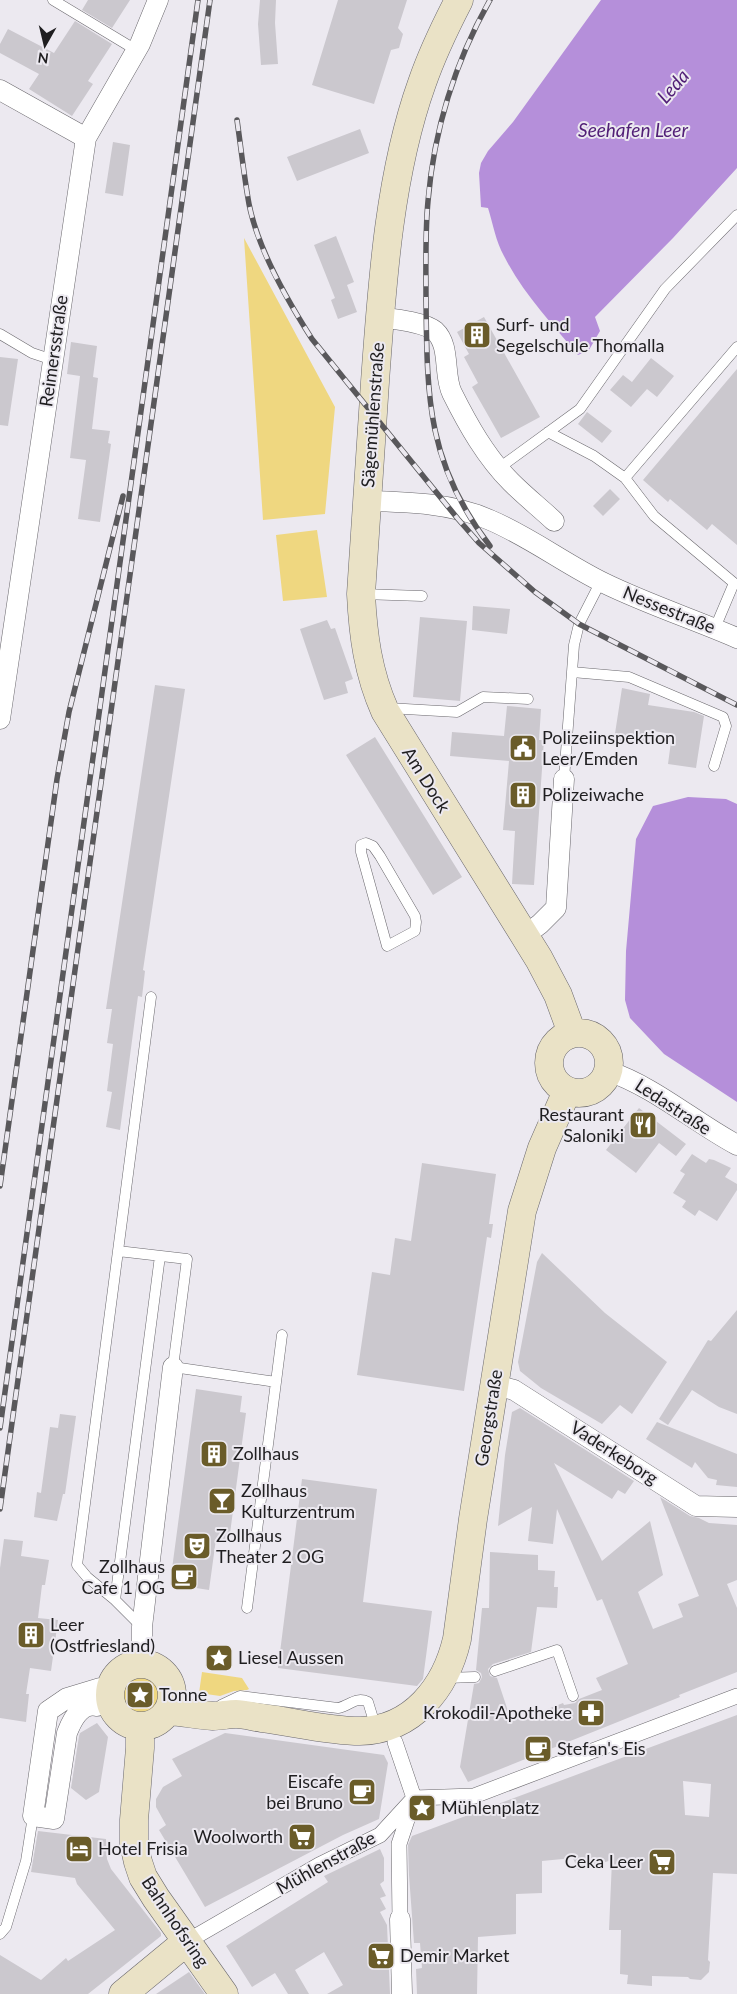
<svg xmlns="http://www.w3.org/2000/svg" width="737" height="1994" viewBox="0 0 737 1994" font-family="Lato,sans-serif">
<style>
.green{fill:#efd780}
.water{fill:#b58fda}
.building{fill:#cbc8ce;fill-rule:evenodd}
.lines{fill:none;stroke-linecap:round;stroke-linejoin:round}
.service-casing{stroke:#6a686d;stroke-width:11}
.pedestrian-casing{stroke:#6a686d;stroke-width:16}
.minor-casing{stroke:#6a686d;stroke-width:21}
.secondary-casing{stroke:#6a686d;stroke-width:29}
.service{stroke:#fff;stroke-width:10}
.pedestrian{stroke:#fff;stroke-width:15}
.minor{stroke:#fff;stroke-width:20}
.secondary{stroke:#eae2c6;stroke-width:28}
.rail-casing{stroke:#59585b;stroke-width:5.5}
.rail{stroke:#ece9f0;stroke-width:4;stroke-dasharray:11;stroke-linecap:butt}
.labels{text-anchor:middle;stroke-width:4;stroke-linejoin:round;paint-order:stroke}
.poi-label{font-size:18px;fill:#1f1e20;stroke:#ece9f0;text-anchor:start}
.street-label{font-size:18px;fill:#1f1e20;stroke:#ece9f0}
.water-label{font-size:19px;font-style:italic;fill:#522077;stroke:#ece9f0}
</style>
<rect width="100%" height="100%" fill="#ece9f0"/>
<path class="green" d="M244,238l91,169 -10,107 -62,6z
M317,530l10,67 -44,4 -7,-66z
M202,1672l40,6 7,11 -2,1 -13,1 -14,5 -21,-3z
M123 1695a18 18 0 1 1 36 0a18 18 0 1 1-36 0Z
M101,1714c11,5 18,11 22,22l-13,-9z"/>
<path class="water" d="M601,0h136v168l-64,70 -78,79 5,14 -11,19 -11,5c-26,-31 -56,-63 -74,-99 -8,-14 -11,-32 -16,-48l-7,-1 -2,-34 2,-10 7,-12 25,-29z
M688,797l38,2 11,5v298l-73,-48 -34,-36 -5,-18 1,-49 10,-112 17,-33z"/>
<path class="building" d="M88,0h42l-18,28 -30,-18z
M260,0h16l-1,23 3,41 -17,1 -3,-41z
M338,0h69l-9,28 5,6 -4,14 -8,2 -17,54 -62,-19z
M75,21l37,23 -24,37 5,3 -21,32 -43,-27 10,-15 -39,-21v-9l8,-15 46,24z
M360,129l9,24 -72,28 -10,-24z
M113,142l17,3 -7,51 -18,-3z
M336,236l18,46 -7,3 10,27 -19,7 -7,-19 4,-2 -21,-53z
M484,317l56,100 -39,21 -29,-51 6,-4 -14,-26 5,-3 -12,-22z
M71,342l26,4 -4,31 5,1 -6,51 18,2 -2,12 3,1 -11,78 -22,-3 8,-59 -16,-2 10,-82 -13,-2z
M0,357l18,2 -10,67 -8,-1z
M651,358l23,18 -17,21 -10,-8 -16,18 -21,-17 13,-15 9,7z
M737,369v176l-25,-21 -5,6 -37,-31 -2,3 -25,-22z
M587,412l25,19 -10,12 -24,-19z
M610,489l10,10 -17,17 -10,-10z
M473,606l37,3 -3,25 -35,-4z
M420,617l47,4 -7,80 -47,-4z
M327,620l4,9 4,-1 18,51 -8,3 3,11 -24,7 -24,-71z
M155,685l30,4 -42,281 2,1 -3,26 -4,-1 -18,134 -14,-3 6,-35 -5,-1 6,-47 -6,-1 5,-34h-6z
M622,688l28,6 -2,11 46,7 10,4 -8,52 -28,-4 4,-30 -25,-4 -2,15 -31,-5z
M507,706l34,3 -2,31h5l-10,145 -22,-1 3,-53 -12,-1 6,-69 -59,-5 2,-24 52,4z
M375,737l87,140 -29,18 -87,-140z
M639,1108l47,36 -10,12 -17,-13 -23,30 -30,-23z
M692,1154l14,9 3,-4 5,1 17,8 -6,9 12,7v6l-20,31 -18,-11 -4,6 -13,-9 4,-6 -13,-8 12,-19 -5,-3z
M422,1163l74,11 -7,50h4l-2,14 -4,-1 -23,154 -107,-16 15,-103 18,3 5,-37 16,3z
M542,1253l63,60 62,49 -35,52 -12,-9 -18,19 -61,-36 -21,-17 -2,-9 2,-10 17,-90z
M737,1310v104l-18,-7 -27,-17 -24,35 -9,-6 49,-79 3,1z
M196,1389l46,7 -2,16 6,1 -17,128 -13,-2 -7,51 -39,-6z
M520,1408l114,73 -9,13 -7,-4 -6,9 -58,-36 48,98 48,-40 13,54 -25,17 15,37 30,-12 -5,-13 21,-8 -39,-99 30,19 9,2 10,5 28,2v55l-10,4 10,24v64l-58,23 1,2 -212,85 -8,-15 14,-83 5,-1 3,-6 -1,-4 -5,-3 6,-62h7l1,-56 48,3v15l17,1 -1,16h4l-1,21 -20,-1 -6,45 -38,12 -5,5 2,7 7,2 14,42 18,-6 1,2 33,-13 1,2 11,-2 4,-4 23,-9 -6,-12 32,-14 -26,-65 -5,2 -40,-92 -4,35 -25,-3 4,-34 -34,19 7,-71 7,-43z
M60,1414l16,2 -11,78h-2l-6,27 -23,-4 3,-25 4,1 9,-66 8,1z
M657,1422l80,32v33l-21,-2 1,-5 -9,-2 -13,-16 -3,6 -46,-29z
M302,1479l75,10 -14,113 69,9 -9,68 -6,7 -139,-18z
M4,1539l19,2 -2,15 28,4 -4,25h-3l-4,33 20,2 -7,51 -21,-3 -4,26h3l-3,28 -26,-4v-150z
M737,1715v159l-24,-1 -5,87 2,2 -1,10 -8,8 -11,-1 -2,-2 -36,-1v10l-25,-2 1,-9 -8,-1 1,-44h-12l3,-70 -34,10 -5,-12 -31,3v32l-26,1v40l-38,3 -1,57h-60l-1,-25 6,-1 -2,-25h-6l-5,-68 -1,-30 4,-9zM683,1781l28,3 -2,33 -24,-2z
M97,1723l11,14 -9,55 -13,8 -15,-12 8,-52 1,-3z
M225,1733l159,22 4,8 -9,56 -36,16 -138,72 -46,-77 7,-5 -10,-18v-8l7,-12 19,-11 -10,-17z
M38,1831l68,8 1,20 4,10 50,64v3l-73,58h-88v-39l41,25 25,-22 2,3 47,-31 -38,-46 -2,-6 -44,-6z
M380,1849l4,9v23l-4,3 6,12 -6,2 6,11 -6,3 7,13 3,69h-63l16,-9 -19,-33 -29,18 14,24h-21l-13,-21 -23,14 -26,-41 102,-64 -4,-6z
M189,1972l16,22h-49z"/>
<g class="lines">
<defs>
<path id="service" d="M53,0l83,50
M0,334l32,19 21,7
M548,432l46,24 31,22 112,-131
M499,468l81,-59 85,-120 72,-74
M625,478l29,38 80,67 -19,45
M362,594l60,2
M572,672l57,5 94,40 3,9 -12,40
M388,708l69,4 26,-15 45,2
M564,779l10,-134 5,-21 22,-43
M366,843l7,3 7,10 35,60 1,6 -1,9 -28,15 -26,-94v-7z
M118,1251l33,-254
M276,1382l6,-47
M115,1600l45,-344
M141,1626l-26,-26 -28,-23 -10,-12 41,-314 69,8 -14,108 103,15 -29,226
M495,1671l62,-21 16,46
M446,1678l29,-1
M221,1705l19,-9 98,12c11,-2 18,-12 30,-6l8,26
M97,1706l17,5
M0,1934l6,-7 20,-66 7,-45"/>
<path id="pedestrian" d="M395,1742l19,56
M400,1919l-1,-75 14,-42
M186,1942l133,-77 61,-30 34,-37 60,-2 263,-100"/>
<path id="minor" d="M0,90l86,48
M379,317c15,2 45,5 56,14 16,15 8,44 17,62 16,32 34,64 59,89 14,14 29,26 43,39
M367,501c41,1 85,2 123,19 40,17 75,44 114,63 43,21 89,36 133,55
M0,719l86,-581 54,-94 18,-44
M524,936l16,-12 16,-16 8,-129
M608,1071c47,16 86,51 129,74
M495,1385l19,5 182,116 41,1
M142,1664v-37l31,-260
M97,1706c-16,-4 -25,14 -30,27l-13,86 -21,-3 15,-105 19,-13 33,-10
M400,1919l2,75"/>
<path id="secondary" d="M459,0c-14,27 -27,54 -37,83 -33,92 -40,202 -47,299 -5,70 -9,141 -14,212 2,41 7,79 24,117l154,248 19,36 14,38
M549 1063a30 30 0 1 1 60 0a30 30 0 1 1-60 0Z
M110 1695a31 31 0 1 1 62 0a31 31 0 1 1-62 0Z
M168,1711c15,1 30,4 45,5 8,0 15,-2 23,-2 8,0 18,3 26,4 32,4 66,13 98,13 53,-1 86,-44 97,-92l16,-120 49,-308 20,-63 25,-57
M140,1726v22l-6,72v24l4,18 5,15 13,21 68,96
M123,1994l63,-52"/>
</defs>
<use href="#service" class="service-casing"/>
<use href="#pedestrian" class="pedestrian-casing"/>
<use href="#minor" class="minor-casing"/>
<use href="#secondary" class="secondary-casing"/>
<use href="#service" class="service"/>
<use href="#pedestrian" class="pedestrian"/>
<use href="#minor" class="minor"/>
<use href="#secondary" class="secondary"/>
<defs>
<path id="rail" d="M490,0c-35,62 -56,130 -62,201 -3,32 -2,66 -2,98 1,99 1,165 64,247
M237,120c4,28 7,56 12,84 9,46 38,96 63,135l146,180 21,24 56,49 44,32 158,81
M0,1186l57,-407 12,-67 54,-216
M0,1428l198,-1428
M0,1509l210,-1509"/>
</defs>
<use href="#rail" class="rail-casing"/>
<use href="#rail" class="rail"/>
</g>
<defs>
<symbol id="building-square" viewBox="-11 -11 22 22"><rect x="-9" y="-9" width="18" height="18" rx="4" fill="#6a5c29" stroke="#ece9f0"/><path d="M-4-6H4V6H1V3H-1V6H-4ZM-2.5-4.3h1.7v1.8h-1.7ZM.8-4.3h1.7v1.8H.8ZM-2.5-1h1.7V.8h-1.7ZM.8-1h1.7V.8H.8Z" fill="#fff"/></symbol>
<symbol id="civic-square" viewBox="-11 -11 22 22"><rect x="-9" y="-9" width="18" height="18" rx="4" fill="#6a5c29" stroke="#ece9f0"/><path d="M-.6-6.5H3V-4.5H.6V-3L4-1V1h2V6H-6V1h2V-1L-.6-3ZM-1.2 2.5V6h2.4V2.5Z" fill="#fff"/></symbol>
<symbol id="restaurant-square" viewBox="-11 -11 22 22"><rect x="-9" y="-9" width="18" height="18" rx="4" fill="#6a5c29" stroke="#ece9f0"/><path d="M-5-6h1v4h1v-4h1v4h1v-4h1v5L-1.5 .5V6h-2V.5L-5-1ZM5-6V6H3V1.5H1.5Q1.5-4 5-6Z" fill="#fff"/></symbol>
<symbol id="bar-square" viewBox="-11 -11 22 22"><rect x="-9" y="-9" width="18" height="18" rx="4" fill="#6a5c29" stroke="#ece9f0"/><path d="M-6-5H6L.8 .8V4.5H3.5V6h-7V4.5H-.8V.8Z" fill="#fff"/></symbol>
<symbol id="theatre-square" viewBox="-11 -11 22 22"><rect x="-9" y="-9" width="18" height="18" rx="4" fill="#6a5c29" stroke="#ece9f0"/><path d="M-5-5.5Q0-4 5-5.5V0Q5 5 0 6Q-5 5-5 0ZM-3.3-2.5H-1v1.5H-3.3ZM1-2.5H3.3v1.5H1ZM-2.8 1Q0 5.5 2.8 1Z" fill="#fff"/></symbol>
<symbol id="cafe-square" viewBox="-11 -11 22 22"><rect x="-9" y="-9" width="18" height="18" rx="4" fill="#6a5c29" stroke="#ece9f0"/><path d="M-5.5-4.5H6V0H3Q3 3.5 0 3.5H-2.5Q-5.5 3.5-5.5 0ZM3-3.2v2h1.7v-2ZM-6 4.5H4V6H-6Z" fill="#fff"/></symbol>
<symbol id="sight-square" viewBox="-11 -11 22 22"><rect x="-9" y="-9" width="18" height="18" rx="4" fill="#6a5c29" stroke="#ece9f0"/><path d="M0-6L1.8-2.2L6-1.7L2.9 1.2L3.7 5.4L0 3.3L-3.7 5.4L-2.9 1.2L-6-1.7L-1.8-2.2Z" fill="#fff"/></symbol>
<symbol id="pharmacy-square" viewBox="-11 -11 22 22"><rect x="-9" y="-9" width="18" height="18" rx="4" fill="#6a5c29" stroke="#ece9f0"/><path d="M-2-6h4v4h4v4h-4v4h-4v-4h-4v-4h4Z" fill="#fff"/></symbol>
<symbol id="supermarket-square" viewBox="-11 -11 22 22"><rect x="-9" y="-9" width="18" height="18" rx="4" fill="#6a5c29" stroke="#ece9f0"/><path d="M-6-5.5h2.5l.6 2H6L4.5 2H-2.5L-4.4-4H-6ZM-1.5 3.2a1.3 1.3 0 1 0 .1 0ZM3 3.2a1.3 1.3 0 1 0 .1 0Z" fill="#fff"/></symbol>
<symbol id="hotel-square" viewBox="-11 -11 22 22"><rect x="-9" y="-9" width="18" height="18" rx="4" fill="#6a5c29" stroke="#ece9f0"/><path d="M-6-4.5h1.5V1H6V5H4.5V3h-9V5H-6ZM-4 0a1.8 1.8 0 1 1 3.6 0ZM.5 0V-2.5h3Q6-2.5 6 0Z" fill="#fff"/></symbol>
</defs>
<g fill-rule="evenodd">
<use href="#building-square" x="461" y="319" width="32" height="32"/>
<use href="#civic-square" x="507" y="732" width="32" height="32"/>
<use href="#building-square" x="507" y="779" width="32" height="32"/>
<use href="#restaurant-square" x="627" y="1109" width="32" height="32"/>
<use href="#building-square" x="198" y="1438" width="32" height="32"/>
<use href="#bar-square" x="206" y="1485" width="32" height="32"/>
<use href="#theatre-square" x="181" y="1530" width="32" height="32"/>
<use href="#cafe-square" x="168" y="1561" width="32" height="32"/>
<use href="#building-square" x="15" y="1619" width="32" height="32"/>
<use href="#sight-square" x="203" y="1642" width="32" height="32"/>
<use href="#sight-square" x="124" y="1679" width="32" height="32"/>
<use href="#pharmacy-square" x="575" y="1697" width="32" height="32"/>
<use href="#cafe-square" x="522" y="1733" width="32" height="32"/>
<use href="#cafe-square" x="346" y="1776" width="32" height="32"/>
<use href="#sight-square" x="406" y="1792" width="32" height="32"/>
<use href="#supermarket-square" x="286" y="1821" width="32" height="32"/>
<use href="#hotel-square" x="63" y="1833" width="32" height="32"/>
<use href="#supermarket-square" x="646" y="1846" width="32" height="32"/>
<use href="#supermarket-square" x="365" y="1940" width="32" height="32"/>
</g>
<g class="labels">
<g class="poi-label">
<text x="496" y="331">Surf- und<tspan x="496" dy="21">Segelschule Thomalla</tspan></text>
<text x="542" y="744">Polizeiinspektion<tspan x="542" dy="21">Leer/Emden</tspan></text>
<text x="542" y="801">Polizeiwache</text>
<text x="624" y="1121" text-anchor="end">Restaurant<tspan x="624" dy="21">Saloniki</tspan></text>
<text x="233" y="1460">Zollhaus</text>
<text x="241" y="1497">Zollhaus<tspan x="241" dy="21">Kulturzentrum</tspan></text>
<text x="216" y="1542">Zollhaus<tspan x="216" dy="21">Theater 2 OG</tspan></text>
<text x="165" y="1573" text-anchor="end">Zollhaus<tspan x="165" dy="21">Cafe 1 OG</tspan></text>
<text x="50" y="1631">Leer<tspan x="50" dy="21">(Ostfriesland)</tspan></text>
<text x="238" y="1664">Liesel Aussen</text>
<text x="159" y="1701">Tonne</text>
<text x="572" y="1719" text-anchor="end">Krokodil-Apotheke</text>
<text x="557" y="1755">Stefan's Eis</text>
<text x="343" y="1788" text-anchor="end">Eiscafe<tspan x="343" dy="21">bei Bruno</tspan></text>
<text x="441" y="1814">Mühlenplatz</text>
<text x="283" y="1843" text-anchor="end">Woolworth</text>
<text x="98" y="1855">Hotel Frisia</text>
<text x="643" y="1868" text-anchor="end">Ceka Leer</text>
<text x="400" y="1962">Demir Market</text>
</g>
<g class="street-label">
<text transform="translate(54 351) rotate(-82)" y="6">Reimersstraße</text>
<text transform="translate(373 415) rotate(-86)" y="6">Sägemühlenstraße</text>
<text transform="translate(669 610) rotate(22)" y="6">Nessestraße</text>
<text transform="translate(426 780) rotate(58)" y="6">Am Dock</text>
<text transform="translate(673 1107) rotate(33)" y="6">Ledastraße</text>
<text transform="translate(489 1418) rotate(-81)" y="6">Georgstraße</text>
<text transform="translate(614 1453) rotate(33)" y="6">Vaderkeborg</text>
<text transform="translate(326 1863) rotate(-29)" y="6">Mühlenstraße</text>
<text transform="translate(175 1922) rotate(56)" y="6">Bahnhofsring</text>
</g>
<g class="water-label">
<text transform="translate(673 86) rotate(-49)" y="7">Leda</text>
<text x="633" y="137">Seehafen Leer</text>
</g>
</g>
<g transform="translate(45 45) rotate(188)" stroke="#ece9f0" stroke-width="4" paint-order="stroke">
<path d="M0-4L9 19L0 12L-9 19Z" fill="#1f1e20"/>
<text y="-8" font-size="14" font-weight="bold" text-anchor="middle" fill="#1f1e20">N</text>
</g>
</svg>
